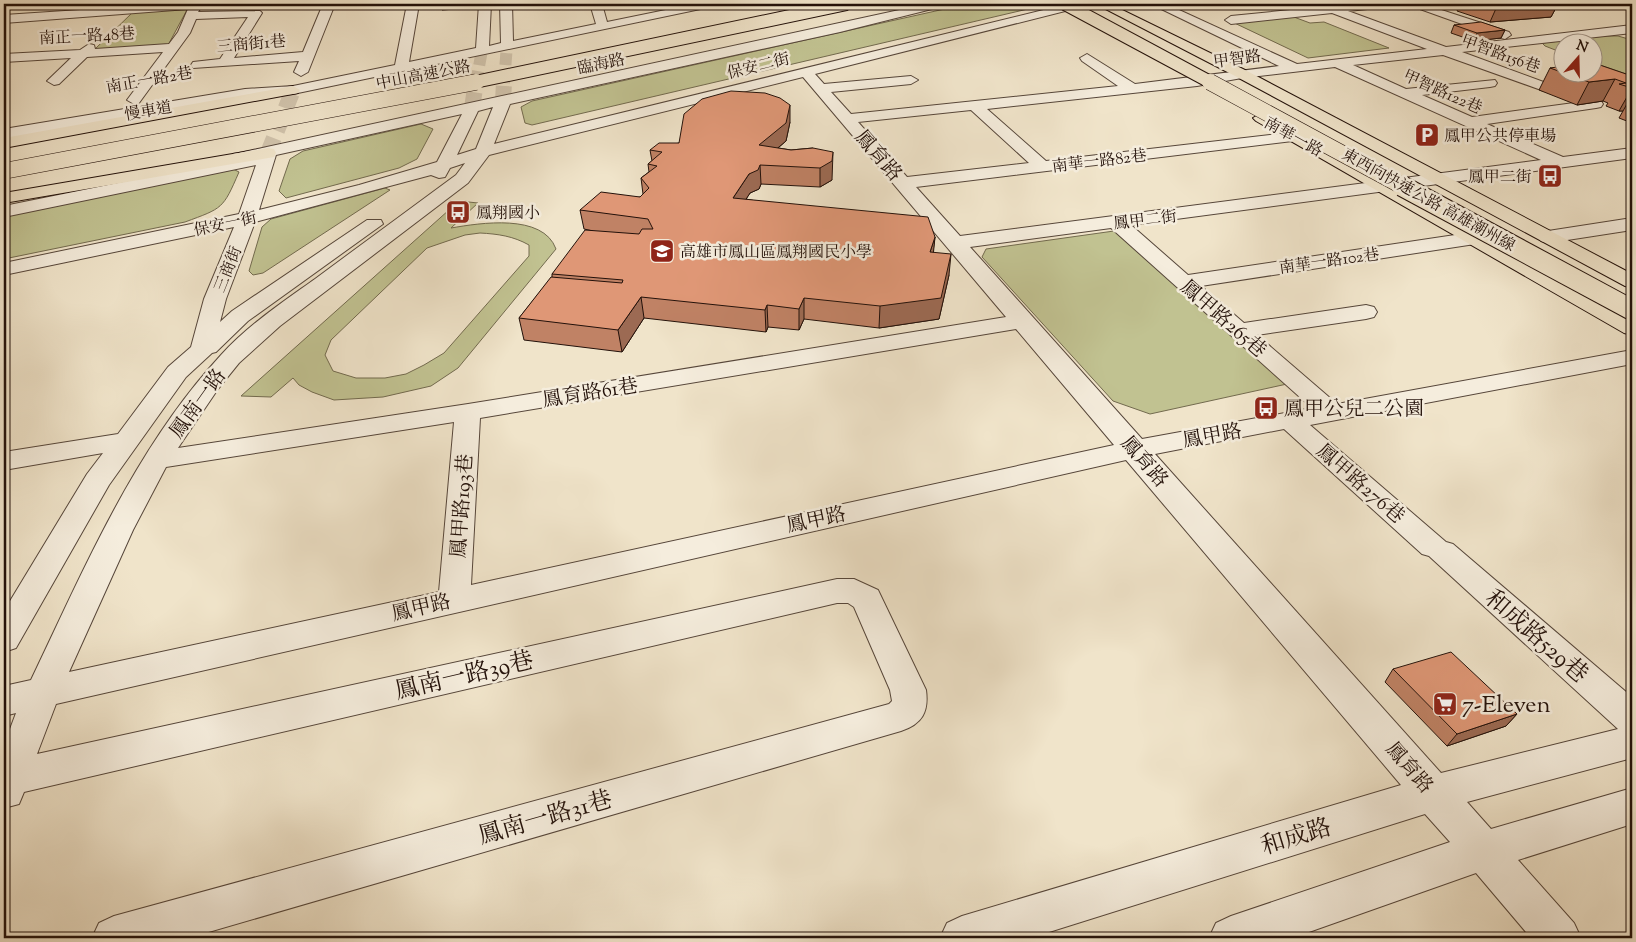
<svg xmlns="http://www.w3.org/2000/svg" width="1636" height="942" viewBox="0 0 1636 942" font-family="'Sorts Mill Goudy','Noto Serif TC',serif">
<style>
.green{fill:#c1c291;stroke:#726a4e;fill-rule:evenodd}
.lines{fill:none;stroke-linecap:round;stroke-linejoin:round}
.minor-tunnel-far1{stroke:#d1c4ad;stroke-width:12;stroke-dasharray:12 6;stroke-linecap:butt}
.minor-tunnel{stroke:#d1c4ad;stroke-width:16;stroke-dasharray:16 8;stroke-linecap:butt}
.minor-casing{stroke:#56463a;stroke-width:2}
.major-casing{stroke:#23110a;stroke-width:2}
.highway-casing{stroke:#23110a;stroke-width:2}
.minor{fill:#f5eddd;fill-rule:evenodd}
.major{fill:#f0e4ca;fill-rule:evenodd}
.highway{fill:#f0e4ca;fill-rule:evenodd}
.highway-bridge-far2-casing{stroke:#23110a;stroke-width:14;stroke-linecap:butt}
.highway-bridge-far1-casing{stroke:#23110a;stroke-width:17;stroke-linecap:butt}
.highway-bridge-casing{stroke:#23110a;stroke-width:22;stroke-linecap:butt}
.highway-bridge-far2{stroke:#f0e4ca;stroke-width:12}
.highway-bridge-far1{stroke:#f0e4ca;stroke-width:16}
.highway-bridge{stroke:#f0e4ca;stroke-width:20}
.wall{fill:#c08265;stroke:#23110a}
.shaded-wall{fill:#9c6a53;stroke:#23110a}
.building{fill:#df9776;stroke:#23110a}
.labels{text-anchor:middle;stroke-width:5;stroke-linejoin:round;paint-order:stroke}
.far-street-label{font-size:16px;fill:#23110a;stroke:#f5eddd}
.far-poi-label{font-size:16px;fill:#23110a;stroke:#f5eddd;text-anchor:start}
.street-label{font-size:20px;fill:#23110a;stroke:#f5eddd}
.poi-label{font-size:20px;fill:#23110a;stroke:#f5eddd;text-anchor:start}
.near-street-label{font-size:24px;fill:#23110a;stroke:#f5eddd}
.near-poi-label{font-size:24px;fill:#23110a;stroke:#f5eddd;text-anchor:start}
</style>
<rect width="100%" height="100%" fill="#f0e4ca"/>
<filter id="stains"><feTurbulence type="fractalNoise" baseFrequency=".004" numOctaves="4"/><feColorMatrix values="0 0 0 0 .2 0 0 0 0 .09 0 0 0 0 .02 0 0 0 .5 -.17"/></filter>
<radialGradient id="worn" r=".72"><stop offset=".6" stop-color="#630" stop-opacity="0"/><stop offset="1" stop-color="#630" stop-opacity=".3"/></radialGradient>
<path class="green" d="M967,4l78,1 -513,120 -7,-2 -4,-16 11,-6z
M188,8l-21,39 -73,3 40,-39z
M1283,13l27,10 14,-1 65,26 -81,10 -82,-39z
M1605,36h13l14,4v36l-38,-13v-21h-30l-1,11 -18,-7 -3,-3z
M421,124l12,5 -16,30 -18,9 -113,30 -7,-7 11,-32 13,-8z
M231,168l8,4c-16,37 -16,36 -54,50l-181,37v-45z
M385,188l5,2 -127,83 -10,2 -4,-4 13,-44 9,-8z
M459,201l19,2 -27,25c29,-5 92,-15 105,21l-98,119 -27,18 -48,11 -49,3 -22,-8 -13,-7 -6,-7 -22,19 -30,-1zM480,233c18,1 33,3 49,12v11l-85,97 -20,12 -18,9 -21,4h-29l-23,-7 -8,-16 6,-15 96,-92 38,-13z
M1114,231l173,153 -137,30 -37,-13 -131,-144 4,-8z"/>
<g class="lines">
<path class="minor-tunnel-far1" d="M476,83l6,-33
M504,83l3,-38"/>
<path class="minor-tunnel" d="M503,102l1,-20
M472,108l4,-26
M268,153l25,-63"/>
<defs>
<path id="minor" d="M172,4h51l-6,3 -17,2 -2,3 62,-1 2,2 -28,45 69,-6 20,-48h12l-27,68 -7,4 -7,-4 5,-11 -106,7 -2,-3 2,-3 27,-3 28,-42 -52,2 -6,14 -51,70 -5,1 -7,-4 36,-48 -76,5 -28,27 -5,1 -7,-4 24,-23 -67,4v-8l76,-4 9,-6 5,1 1,4 74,-5 9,-12 10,-23 -184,14v-8z
M407,4h12l-10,58 67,-14 3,-44h12l-2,42 12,-3 -1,-39h12l1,37 83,-17 -6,-20h12l5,18 88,-18h21l-6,3 -417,87 -48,3 -241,42v-10l241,-40 48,-3 102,-21z
M927,4h19l-2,2 -104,26 -330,72 -16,40 574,-140h19l-2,2 -270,68 9,10 87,-8 7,4 -7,4 -80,8 20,22 267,-28 -36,-25 -2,-3 7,-4 48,30 144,-18 -128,-62h15l131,60 130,-15 -95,-36 -101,11 -6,-4 6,-4 100,-10 62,-2 -6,3 -39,4 98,36 186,-22v8l-170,19 87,32 2,3 -7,4 -101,-36 -90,10 53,24 89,-9 2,3 -2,3 -5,1 -68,8 50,22 124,-17 5,1 2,3 -2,3 -5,1 -109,16 76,33 69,-9v10l-501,67 57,50 287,-43 7,2 3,4 -3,4 -7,2 -274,42 43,37 122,-18 8,2 3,5 -3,5 -8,2 -109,16 80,69 295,-54v14l-322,61 136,117 7,2 179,153v61l-165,44 24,27 141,-41v36l-114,36 56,63 7,15h-50l-55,-65 -184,65h-83l7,-15 15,-7 219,-74 -25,-28 -395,124h-90l7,-15 15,-7 439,-131 -275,-325 -1070,244 -19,50 800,-175h17l24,11 48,100c3,22 -4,34 -25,41l-713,207h-96l7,-15 15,-7 775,-212 3,-3 -2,-11 -36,-83 -6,-4h-11l-813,189 -5,12 -15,4v-63l12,-32 -12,3v-30l27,-6c54,-113 104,-232 190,-325 27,-30 62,-53 94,-76 47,-35 94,-69 141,-104l9,-12 -15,5 -5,9 -6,1 -8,-3 -176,47 -29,77 -6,23 12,-11 135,-91h14l2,4 -135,97 -32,31 -4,1 -26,24 -77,108 -93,163 -12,4v-41l83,-137 16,-21 -99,17v-18l114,-18 50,-67 23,-20 13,-48 30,-72 -230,48v-12l235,-49 17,-49 -252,52v-11l228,-46 1,-6 6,-1zM1335,67l206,93 -581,76 -44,-49 385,-47 2,-3 -2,-3 -6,-2 -249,29 -59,-52 210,-23 45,-8zM803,77l203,240 -538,87 -290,44 40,-59 21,-26 41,-37 188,-143 21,-28zM493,107l-17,42 -19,6 21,-44zM971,110l58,53 -122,14 -49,-55zM462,114l-25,48 -78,23 -100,25 17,-55zM1111,228l201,180 -170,31 -172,-192zM1016,329l98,116 -643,140 9,-167zM454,422l-15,170 -370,80 64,-142 33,-63zM1284,429l138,125 7,2 189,173 -177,44 -286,-319z
M1406,4h17l86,28 2,3 -6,4 -4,-1z
M1613,4h19v6l-17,-4z
M1632,218v12l-84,13 -7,-2 -3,-4 3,-4 7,-2z"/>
<path id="major" d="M1096,4h14l137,67 385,203v14l-7,-2 -388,-209z
M1261,113l371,206v16l-8,-2 -368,-212 -3,-3z"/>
<path id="highway" d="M293,86l7,4 -2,3 -294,55v-10z
M268,148l6,1 2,4 -2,4 -270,46v-10z"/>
</defs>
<use href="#minor" class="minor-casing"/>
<use href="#major" class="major-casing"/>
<use href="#highway" class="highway-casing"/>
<use href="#minor" class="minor"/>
<use href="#major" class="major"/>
<use href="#highway" class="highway"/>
<defs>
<path id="highway-bridge-far2" d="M1065,4l147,79
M470,83l377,-79"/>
<path id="highway-bridge-far1" d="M1210,82l194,105
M4,171l472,-89"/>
<path id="highway-bridge" d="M1402,186l230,124"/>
</defs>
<use href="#highway-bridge-far2" class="highway-bridge-far2-casing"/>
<use href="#highway-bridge-far1" class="highway-bridge-far1-casing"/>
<use href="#highway-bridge" class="highway-bridge-casing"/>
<use href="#highway-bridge-far2" class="highway-bridge-far2"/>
<use href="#highway-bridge-far1" class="highway-bridge-far1"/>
<use href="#highway-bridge" class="highway-bridge"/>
</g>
<path class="wall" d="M1460,4h98l-7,13 -61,5 -33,-11z
M1454,25l51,5 -4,8 -27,3 -23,-8z
M1550,68l82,8v47l-13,-5 4,-7h-4l-13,-5 2,-3 -5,-2 -26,4 -38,-15z
M790,122l-4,19 -8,7 13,2 22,-2 19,32 -12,7 -59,-3 -2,5 -9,4 -4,6 189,38 -2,15 16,23 -10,44 -60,9 -75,-9 -5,11 -31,-3 -2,5 -122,-14 -22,34 -98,-12 -5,-22 33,-41v-3l41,-43 -9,-2 -4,-19 60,-13 3,-3 -2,-16 8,-6 -1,-8 4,-3 -2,-11 29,-7z
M1393,669l124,45 -11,12 -59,20 -62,-64z"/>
<path class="shaded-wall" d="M441,4h28v4l-27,2z
M1498,4h60l-7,13 -61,5z
M1505,30l-4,8 -27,3 3,-8z
M1615,79l-12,22 -26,4 12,-23z
M1632,88v7l-9,16h-4z
M790,105v17l-4,19 -26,22 -1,-18z
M833,152l-1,28 -12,7v-19z
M760,165l1,19 -2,5 -9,4 -16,25 -1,-20 16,-24z
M935,237l-2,20 -3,-5z
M951,254l-2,21 -10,44 -60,9 1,-22z
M641,297l3,21 -22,34 -4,-22z
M804,298v21l-5,11v-21z
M767,305l1,22 -2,5 -1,-22z
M1517,714l-11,12 -59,20 10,-12z"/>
<path class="building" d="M1481,22l24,8 -28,3 -23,-8z
M1594,63l38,13v12l-13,-4 7,-1 -11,-4 -26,3 -39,-14 14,-2v6h30z
M731,91l34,2 15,5 10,7 -4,18 -27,22 32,5 22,-2 20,4 -1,9 -12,7 -60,-3 -2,5 -9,4 -16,24 195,19 7,20 -5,15 21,2 -10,44 -61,8 -76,-8 -5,11 -32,-4 -2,5 -124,-13 -23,33 -99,-12 32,-41 71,6 1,-3 -71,-6 33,-44 54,4 3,-5h11l-5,-10 -68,-9 21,-18 39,5 9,-9 -8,-10 16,-12 -9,-2 14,-12 -12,-2 9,-7h20l5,-29 18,-15z
M1451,652l66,62 -60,20 -64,-65z"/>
<defs>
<symbol id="parking-square" viewBox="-11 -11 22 22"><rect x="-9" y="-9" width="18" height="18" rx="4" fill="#8f2418" stroke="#f5eddd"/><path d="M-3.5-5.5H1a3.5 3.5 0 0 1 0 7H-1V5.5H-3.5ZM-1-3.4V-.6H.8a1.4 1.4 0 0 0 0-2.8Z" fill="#fff"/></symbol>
<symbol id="bus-square" viewBox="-11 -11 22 22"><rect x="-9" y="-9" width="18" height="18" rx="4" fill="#8f2418" stroke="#f5eddd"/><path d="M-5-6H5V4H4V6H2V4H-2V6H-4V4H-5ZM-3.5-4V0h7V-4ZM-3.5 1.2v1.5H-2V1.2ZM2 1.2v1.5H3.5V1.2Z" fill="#fff"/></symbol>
<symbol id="school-square" viewBox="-11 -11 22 22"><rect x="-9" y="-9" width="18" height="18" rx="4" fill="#8f2418" stroke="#f5eddd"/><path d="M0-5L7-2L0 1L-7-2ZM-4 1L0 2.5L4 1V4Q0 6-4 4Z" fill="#fff"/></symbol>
<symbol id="supermarket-square" viewBox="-11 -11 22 22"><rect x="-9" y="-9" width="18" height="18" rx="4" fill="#8f2418" stroke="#f5eddd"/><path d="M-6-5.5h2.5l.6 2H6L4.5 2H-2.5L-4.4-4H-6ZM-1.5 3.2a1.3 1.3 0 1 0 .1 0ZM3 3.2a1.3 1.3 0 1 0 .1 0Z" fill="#fff"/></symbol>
</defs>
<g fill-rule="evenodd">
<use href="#parking-square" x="1413" y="121" width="28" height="28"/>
<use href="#bus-square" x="1536" y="162" width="28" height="28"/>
<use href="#bus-square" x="444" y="198" width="28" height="28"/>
<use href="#school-square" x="648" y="237" width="28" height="28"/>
<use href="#bus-square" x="1252" y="394" width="28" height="28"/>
<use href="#supermarket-square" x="1431" y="690" width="28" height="28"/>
</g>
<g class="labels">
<g class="far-street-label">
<text transform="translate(87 35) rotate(-3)" y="6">南正一路48巷</text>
<text transform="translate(251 43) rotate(-5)" y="6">三商街1巷</text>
<text transform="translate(1501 53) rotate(20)" y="6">甲智路156巷</text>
<text transform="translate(1237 58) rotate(-8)" y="6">甲智路</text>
<text transform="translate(601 63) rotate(-12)" y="6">臨海路</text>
<text transform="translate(758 65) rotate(-14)" y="6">保安二街</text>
<text transform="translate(423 74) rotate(-11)" y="6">中山高速公路</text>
<text transform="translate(149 79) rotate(-10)" y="6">南正一路2巷</text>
<text transform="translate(1443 91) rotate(24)" y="6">甲智路122巷</text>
<text transform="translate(148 110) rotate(-10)" y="6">慢車道</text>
<text transform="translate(1294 136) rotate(29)" y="6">南華一路</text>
<text transform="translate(1099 160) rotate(-7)" y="6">南華一路82巷</text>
<text transform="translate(1429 199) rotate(29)" y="6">東西向快速公路 高雄潮州線</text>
<text transform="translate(1145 219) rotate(-7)" y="6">鳳甲二街</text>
<text transform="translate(225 223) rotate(-12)" y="6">保安一街</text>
<text transform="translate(1329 260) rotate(-8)" y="6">南華一路102巷</text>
<text transform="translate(227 269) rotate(-68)" y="6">三商街</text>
</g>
<g class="far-poi-label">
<text x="1444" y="141">鳳甲公共停車場</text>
<text x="1532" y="182" text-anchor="end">鳳甲二街</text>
<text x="476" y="218">鳳翔國小</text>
<text x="680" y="257">高雄市鳳山區鳳翔國民小學</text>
</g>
<g class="street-label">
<text transform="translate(879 155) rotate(49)" y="7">鳳育路</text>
<text transform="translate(1224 318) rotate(41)" y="7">鳳甲路265巷</text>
<text transform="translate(590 392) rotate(-9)" y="7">鳳育路61巷</text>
<text transform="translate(197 403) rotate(-54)" y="7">鳳南一路</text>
<text transform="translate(1212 435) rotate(-10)" y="7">鳳甲路</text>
<text transform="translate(1145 461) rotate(49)" y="7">鳳育路</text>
<text transform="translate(1361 483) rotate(41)" y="7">鳳甲路276巷</text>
<text transform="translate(461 506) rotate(-86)" y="7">鳳甲路193巷</text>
<text transform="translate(816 519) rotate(-12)" y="7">鳳甲路</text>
<text transform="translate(421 607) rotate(-13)" y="7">鳳甲路</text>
<text transform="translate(1410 767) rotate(49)" y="7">鳳育路</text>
</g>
<g class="poi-label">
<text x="1284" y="415">鳳甲公兒二公園</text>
</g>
<g class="near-street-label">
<text transform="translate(1537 636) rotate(41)" y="8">和成路529巷</text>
<text transform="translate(464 675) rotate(-13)" y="8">鳳南一路39巷</text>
<text transform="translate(545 817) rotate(-16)" y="8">鳳南一路31巷</text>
<text transform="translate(1296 836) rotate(-17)" y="8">和成路</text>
</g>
<g class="near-poi-label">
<text x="1462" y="712">7-Eleven</text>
</g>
</g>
<rect width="1636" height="942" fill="none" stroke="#f0e4ca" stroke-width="20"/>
<rect x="5" y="5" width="1626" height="932" fill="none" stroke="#23110a" stroke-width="2.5"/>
<rect x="10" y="10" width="1616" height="922" fill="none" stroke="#23110a"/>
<g transform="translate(1578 58) rotate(20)"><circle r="24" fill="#f5eddd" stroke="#a19589"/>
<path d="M0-4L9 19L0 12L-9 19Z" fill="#8f2418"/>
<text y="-8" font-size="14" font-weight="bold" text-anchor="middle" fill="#23110a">N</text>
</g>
<rect width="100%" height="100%" filter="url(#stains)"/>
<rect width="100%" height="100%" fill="url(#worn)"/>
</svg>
